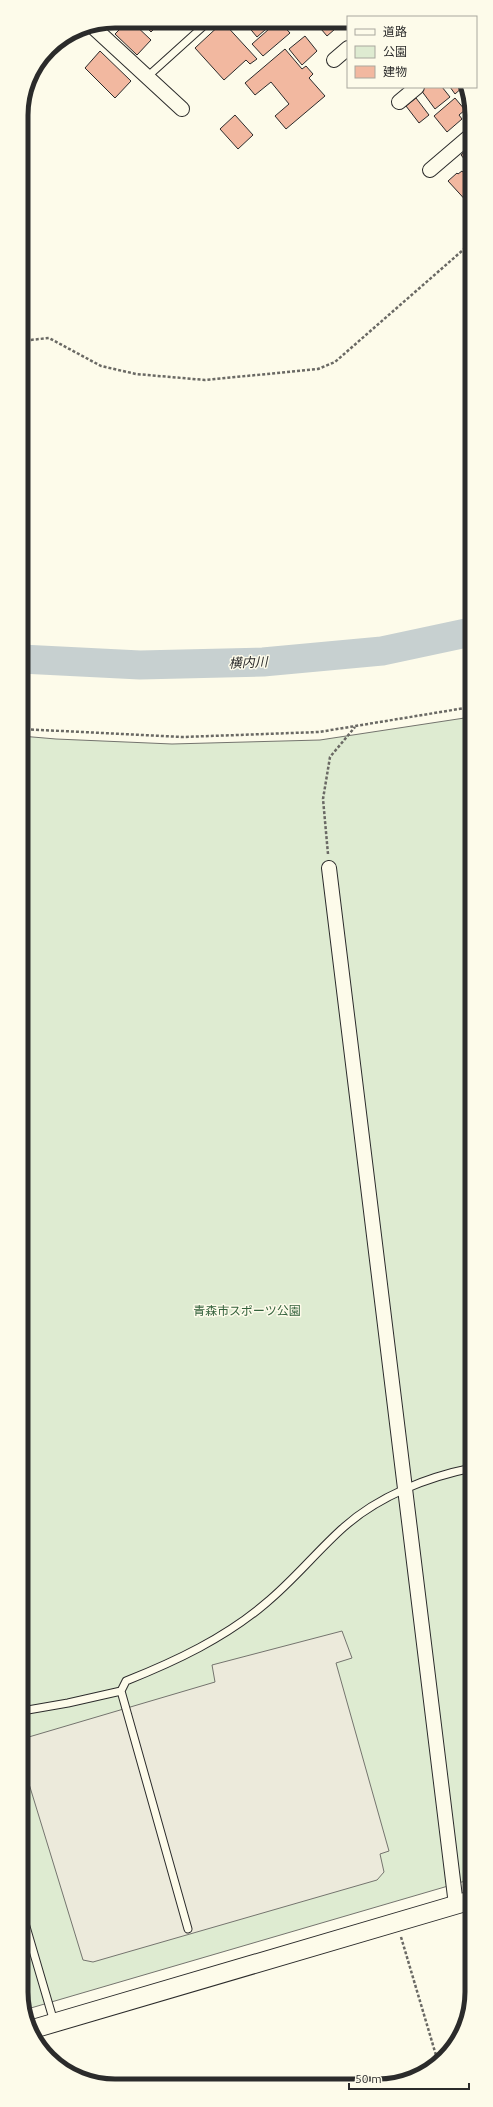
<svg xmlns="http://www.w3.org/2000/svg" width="493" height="2107" viewBox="0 0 493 2107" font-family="Ubuntu,'Noto Sans JP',sans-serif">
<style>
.green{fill:#deebd1;stroke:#74746e}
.parking{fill:#eceadb;stroke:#74746e}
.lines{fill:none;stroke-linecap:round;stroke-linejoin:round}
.river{stroke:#c7d0d0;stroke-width:29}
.building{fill:#f2b8a0;stroke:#2b2b2b}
.service-casing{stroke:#2b2b2b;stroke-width:9}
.minor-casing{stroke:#2b2b2b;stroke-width:16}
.tertiary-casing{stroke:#2b2b2b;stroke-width:20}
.path{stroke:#6a6964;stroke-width:2.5;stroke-dasharray:3 2;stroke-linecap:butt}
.service{stroke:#fdfbea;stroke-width:7}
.minor{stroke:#fdfbea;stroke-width:14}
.tertiary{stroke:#fdfbea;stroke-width:18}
.labels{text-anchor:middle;stroke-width:3;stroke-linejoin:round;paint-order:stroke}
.park-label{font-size:12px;fill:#34623c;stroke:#fdfbea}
.water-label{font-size:13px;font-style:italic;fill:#2b2b2b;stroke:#fdfbea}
.rim{fill:none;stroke:#2b2b2b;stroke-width:5}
</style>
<rect width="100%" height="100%" fill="#fdfbea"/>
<path class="green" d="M471,717l1,1162 -448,131 -2,-6 -1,-1268 35,3 116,5 148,-4z"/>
<path class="parking" d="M342,1631l10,27 -16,5 53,188 -9,3 4,18 -7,8 -284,82 -10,-2 -61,-199v-22l193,-57 -3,-17z"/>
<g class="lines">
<path class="river" d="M21,659l119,6 123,-3 119,-11 89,-19"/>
</g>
<path class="building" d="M128,21h3l20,19 -14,15 -22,-21z
M141,21h21l-11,11z
M176,21h14l-7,7z
M223,22l34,37 -7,5 -4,-4 -22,20 -29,-32z
M250,22h24l-17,15 -10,-12z
M277,22h3l10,11 -27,23 -11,-12z
M315,22h26l1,1 -15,13z
M305,36l12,15 -15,14 -13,-16z
M50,48l3,2 -11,12 -1,-1z
M285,49l17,20 4,-3 7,8 -4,4 16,18 -39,33 -11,-13 14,-12 -18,-22 -16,13 -10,-12z
M100,51l31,30 -16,17 -30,-30z
M425,87h17l8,10 -15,12 -14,-19z
M450,87h13l-8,7z
M466,92l5,11v1l-8,-9z
M416,98l13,17 -10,8 -13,-17z
M455,98l10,12 -6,5 3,4 -15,13 -13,-16z
M235,115l18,20 -15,14 -18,-20z
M471,146v21l-10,-12z
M462,171l9,10 -1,24 -22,-24 9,-8 1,1z"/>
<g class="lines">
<defs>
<path id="service" d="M147,77l61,-55
M121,1691l5,-10c50,-20 99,-43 140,-78 28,-23 51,-52 78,-76 35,-31 83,-50 128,-59
M22,1711l46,-8 53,-12 67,238
M22,1913l32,109"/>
<path id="minor" d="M92,26l90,83
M334,60l14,-12
M399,102l18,-15
M430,170l41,-35
M329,868l127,1037"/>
<path id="tertiary" d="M33,2029l439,-129"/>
</defs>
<use href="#service" class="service-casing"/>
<use href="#minor" class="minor-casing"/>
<use href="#tertiary" class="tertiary-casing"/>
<path class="path" d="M21,338l9,2 19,-2 52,28 35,8 69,6 113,-11 17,-7 136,-119
M21,729l162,8 136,-5 152,-25
M328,854l-5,-55 7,-42 25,-30
M22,1763v-1
M401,1937l37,125"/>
<use href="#service" class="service"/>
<use href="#minor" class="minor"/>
<use href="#tertiary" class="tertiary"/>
</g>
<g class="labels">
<g class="park-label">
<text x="247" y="1315">青森市スポーツ公園</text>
</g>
<g class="water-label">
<text transform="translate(248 662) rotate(-2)" y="5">横内川</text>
</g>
</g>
<path d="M0 0H493V2107H0ZM115 28H378A87 87 0 0 1 465 115V1992A87 87 0 0 1 378 2079H115A87 87 0 0 1 28 1992V115A87 87 0 0 1 115 28Z" fill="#fdfbea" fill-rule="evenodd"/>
<path class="rim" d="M115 28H378A87 87 0 0 1 465 115V1992A87 87 0 0 1 378 2079H115A87 87 0 0 1 28 1992V115A87 87 0 0 1 115 28Z"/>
<rect x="347" y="16" width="130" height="72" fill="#fdfbea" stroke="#a9a89e"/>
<rect x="355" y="29" width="20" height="6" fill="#fdfbea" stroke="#a9a89e"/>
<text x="383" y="36" font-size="12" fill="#2b2b2b">道路</text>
<rect x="355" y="46" width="20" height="12" fill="#deebd1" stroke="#a9a89e"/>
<text x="383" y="56" font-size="12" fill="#2b2b2b">公園</text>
<rect x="355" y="66" width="20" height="12" fill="#f2b8a0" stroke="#a9a89e"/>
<text x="383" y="76" font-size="12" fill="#2b2b2b">建物</text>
<path d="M349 2083v6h120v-6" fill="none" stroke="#2b2b2b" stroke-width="2"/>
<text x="355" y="2083" font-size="12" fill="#2b2b2b" stroke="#fdfbea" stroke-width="3" paint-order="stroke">50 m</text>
</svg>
